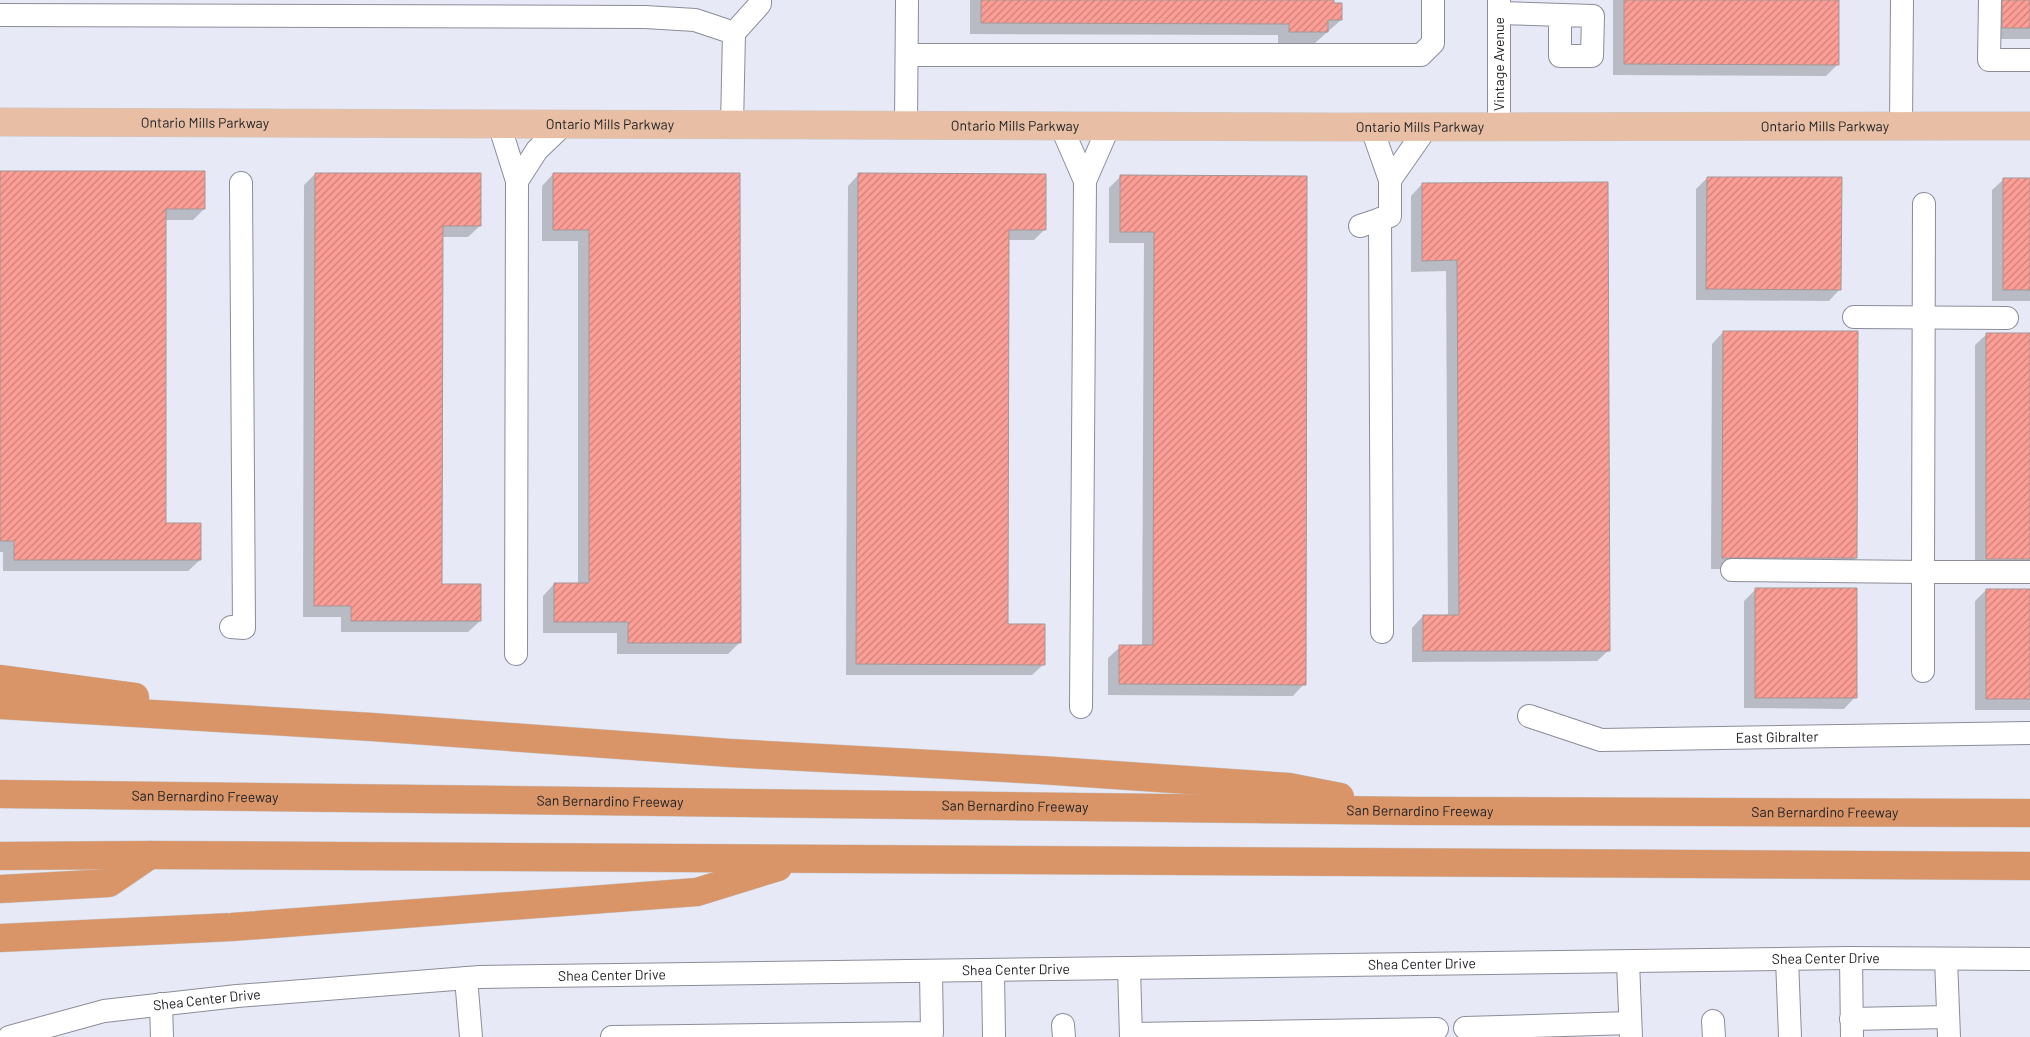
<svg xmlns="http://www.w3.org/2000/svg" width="2030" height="1037" viewBox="0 0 2030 1037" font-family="Barlow,sans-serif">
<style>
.shadow{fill:#0003}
.building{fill:url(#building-hatch);stroke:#a49796}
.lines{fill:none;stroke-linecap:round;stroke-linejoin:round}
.minor-casing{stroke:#8b8d98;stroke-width:24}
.major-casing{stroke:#c9c9ca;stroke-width:29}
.highway-casing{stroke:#c9c9ca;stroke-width:29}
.minor{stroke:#fff;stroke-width:22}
.major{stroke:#e8bfa4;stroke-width:28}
.highway{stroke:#d99468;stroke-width:28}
.labels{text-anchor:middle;stroke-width:4.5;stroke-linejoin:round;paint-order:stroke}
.street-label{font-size:14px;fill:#1d1f23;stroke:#fff}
</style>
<defs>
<pattern id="building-hatch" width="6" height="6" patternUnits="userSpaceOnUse" patternTransform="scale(1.25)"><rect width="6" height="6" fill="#fc9e96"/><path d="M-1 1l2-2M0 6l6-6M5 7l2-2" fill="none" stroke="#cb807a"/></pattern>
</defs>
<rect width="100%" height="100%" fill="#e7eaf6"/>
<path class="shadow" d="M970,0h363l8,20 -26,23h-37v-8l-308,-1z
M1613,0h225v64l-12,12 -213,-1z
M1991,0h39v39h-39z
M0,172l204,37 -11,11h-28v304l35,36 -12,11h-185v-19h-3z
M315,174l165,52 -12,11h-26l-1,349 39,35 -12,11h-127v-15h-38l1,-432z
M553,174h186l1,468 -12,12h-111v-21h-74v-37l11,-12h24v-343h-36v-55z
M859,174l186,55 -11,11h-26l-1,385 37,39 -12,11h-186l2,-489z
M1120,177h185l-1,507 -11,12 -185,-1v-37l12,-11h22l2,-404h-35v-55z
M1707,178l133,111 -11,12 -133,-1v-111z
M2004,179h26v122h-38v-111z
M1422,184h185l2,466 -12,11 -185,1v-34l11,-12h25l-2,-345 -35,1v-76z
M1723,332l133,226 -12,11h-133l1,-225z
M1987,334h43v236h-55v-225z
M1756,589l99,108 -11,12 -100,-1v-107z
M1986,590h44v120h-55v-109z"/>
<path class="building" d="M981,0h353v3h8v17h-14v12h-39v-8l-308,-1z
M1624,0h215v65l-215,-1z
M2002,0h28v28h-28z
M0,171h205v38h-39v314h35v37h-187v-19h-14z
M315,173h166v53h-38l-1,358h39v37h-130v-15h-37z
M553,173h187l1,470h-113v-21h-74v-39h35v-353h-36z
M858,173l188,1v56h-37l-1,394h37v41l-189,-1z
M1120,175l187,1 -1,509 -187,-1v-39h34l1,-413h-34z
M1707,177h135l-1,113 -135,-1z
M2003,178h27v112h-27z
M1608,182l2,469h-187v-36h36l-2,-355 -35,1v-78z
M1723,331h135l-1,227h-135z
M1986,333h44v226h-44z
M1755,588h102v110h-102z
M1986,589h44v110h-44z"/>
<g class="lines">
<defs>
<g id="minor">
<path d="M1990,0l-1,60h41"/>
<path d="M1499,13l94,3 -1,40h-32v-41"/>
<path d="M0,15l645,2 50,3 39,13"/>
<path d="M907,55h514l12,-12v-43"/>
<path d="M499,124l18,57 -1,473"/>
<path d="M732,125l2,-92 26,-29v-4"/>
<path d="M906,125l1,-125"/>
<path d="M1061,126l24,55"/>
<path d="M1901,126l1,-126"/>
<path d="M1499,127v-127"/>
<path d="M1390,180l37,-53"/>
<path d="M517,181l20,-31 27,-26"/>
<path d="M1380,219l2,413"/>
<path d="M1360,226l30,-10v-36l-19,-54"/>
<path d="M1854,317l153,1"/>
<path d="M1732,570l191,2 1,-368"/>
<path d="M231,627l13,1 -3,-445"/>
<path d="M1923,671v-99h107"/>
<path d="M1081,707l4,-526 24,-55"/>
<path id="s1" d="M1529,716l72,24 429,-7"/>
<path d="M1851,958l1,79"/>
<path d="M1787,959l3,78"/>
<path d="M1946,959l3,78"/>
<path d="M1628,962l3,75"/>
<path d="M1129,969l2,68"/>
<path d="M993,971l1,66"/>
<path d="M466,978l5,59"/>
<path d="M161,1004l1,33"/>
<path d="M1851,1019l97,-2"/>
<path d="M1713,1021l1,16"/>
<path d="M1063,1025l1,12"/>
<path d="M1465,1028l165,-5"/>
<path d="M1131,1034l306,-5"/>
<path id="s2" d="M9,1037l95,-26 133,-15 243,-19 1367,-19 183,1"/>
<path d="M612,1037l320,-4 -1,-61"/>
</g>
<g id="major">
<path id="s3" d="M0,122l1339,5 691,-1"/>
</g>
<g id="highway">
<path d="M0,679l135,18"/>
<path d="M0,705l372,22 358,26 310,17 249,17 51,10"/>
<path id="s4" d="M0,794l1418,17 612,2"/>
<path d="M0,856l150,-1 1880,11"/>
<path d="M0,889l109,-6 41,-28"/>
<path d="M0,938l232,-11 465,-35 81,-25"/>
</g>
</defs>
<use href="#minor" class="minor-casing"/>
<use href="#major" class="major-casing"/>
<use href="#highway" class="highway-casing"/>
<use href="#minor" class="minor"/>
<use href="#major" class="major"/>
<use href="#highway" class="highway"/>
</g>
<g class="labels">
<g class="street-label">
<text transform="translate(1499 64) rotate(-90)" y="5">Vintage Avenue</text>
<text dy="5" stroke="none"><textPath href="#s3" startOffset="205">Ontario Mills Parkway</textPath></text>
<text dy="5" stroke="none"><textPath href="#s3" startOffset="610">Ontario Mills Parkway</textPath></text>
<text dy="5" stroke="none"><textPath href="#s3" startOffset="1015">Ontario Mills Parkway</textPath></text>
<text dy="5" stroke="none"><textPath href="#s3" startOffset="1420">Ontario Mills Parkway</textPath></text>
<text dy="5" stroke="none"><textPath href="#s3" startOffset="1825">Ontario Mills Parkway</textPath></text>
<text dy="5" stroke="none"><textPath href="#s1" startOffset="252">East Gibralter</textPath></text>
<text dy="5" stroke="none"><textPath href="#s4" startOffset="205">San Bernardino Freeway</textPath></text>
<text dy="5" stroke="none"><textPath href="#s4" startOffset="610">San Bernardino Freeway</textPath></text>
<text dy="5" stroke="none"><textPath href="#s4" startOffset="1015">San Bernardino Freeway</textPath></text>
<text dy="5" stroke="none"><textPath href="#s4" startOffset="1420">San Bernardino Freeway</textPath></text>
<text dy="5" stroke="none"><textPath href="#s4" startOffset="1825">San Bernardino Freeway</textPath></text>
<text dy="5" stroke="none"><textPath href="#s2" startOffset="1822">Shea Center Drive</textPath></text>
<text dy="5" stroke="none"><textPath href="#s2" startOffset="1418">Shea Center Drive</textPath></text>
<text dy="5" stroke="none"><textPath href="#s2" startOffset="1012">Shea Center Drive</textPath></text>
<text dy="5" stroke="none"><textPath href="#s2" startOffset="608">Shea Center Drive</textPath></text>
<text dy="5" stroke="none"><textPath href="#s2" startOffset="202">Shea Center Drive</textPath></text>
</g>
</g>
</svg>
